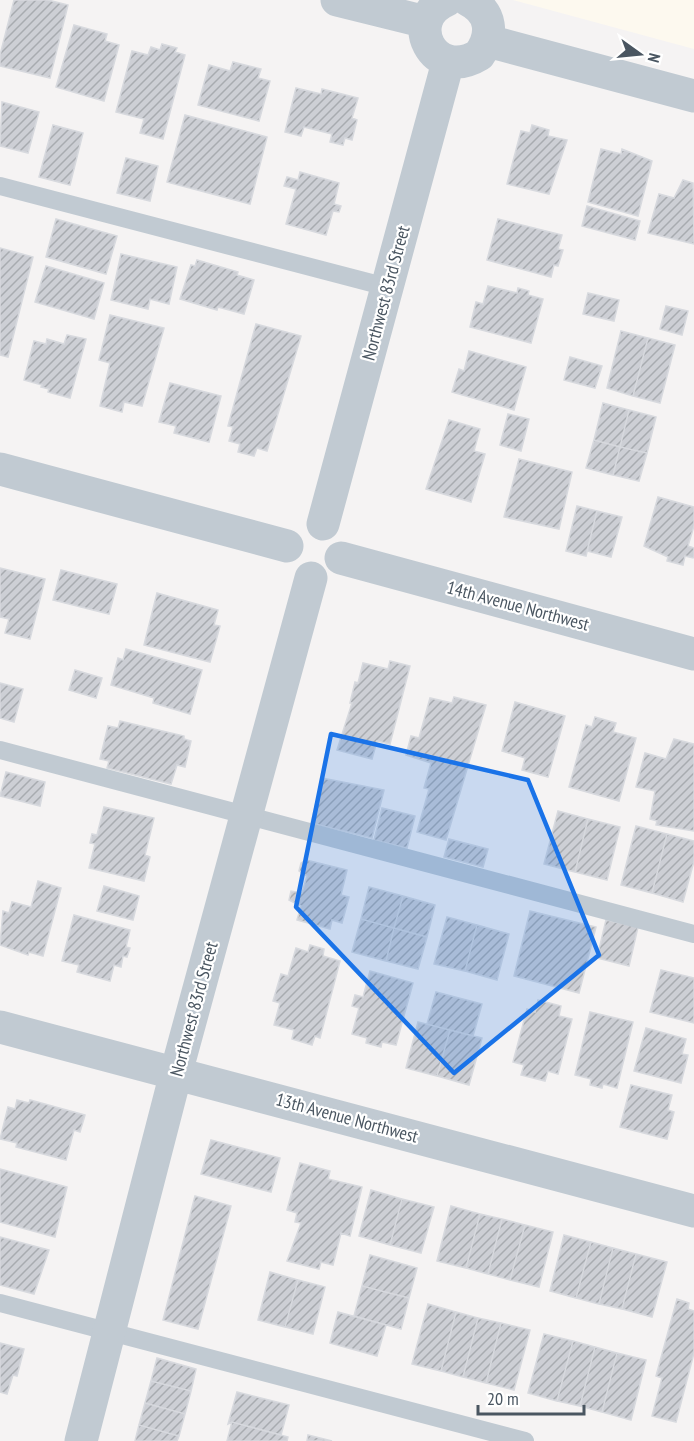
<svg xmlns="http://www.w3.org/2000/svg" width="694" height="1441" viewBox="0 0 694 1441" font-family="'PT Sans Narrow',sans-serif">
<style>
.commercial{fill:#fdf9ef}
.building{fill:url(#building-hatch);stroke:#d7d9de;stroke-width:1.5}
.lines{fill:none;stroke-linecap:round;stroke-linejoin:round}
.service{stroke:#c1cad2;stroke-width:18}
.minor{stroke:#c1cad2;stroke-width:33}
.marked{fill:#1a73e8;fill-opacity:0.2;stroke:#1a73e8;stroke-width:4.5;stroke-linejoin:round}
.labels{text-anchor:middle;stroke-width:4.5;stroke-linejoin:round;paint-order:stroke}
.street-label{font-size:18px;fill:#4a5661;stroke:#fff}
</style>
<defs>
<pattern id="building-hatch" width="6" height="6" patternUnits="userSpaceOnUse" patternTransform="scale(1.5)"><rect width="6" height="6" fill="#cdcfd5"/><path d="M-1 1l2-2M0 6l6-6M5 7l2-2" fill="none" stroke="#a8abb0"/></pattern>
</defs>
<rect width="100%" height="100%" fill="#f5f3f3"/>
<path class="commercial" d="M513,0h181v49z"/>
<path class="building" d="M14,0h34l20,5 -18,73 -50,-12v-11z
M74,25l33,9 -2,7 14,4 -15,56 -48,-14z
M162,44l15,4 -2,4 10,3 -22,84 -23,-6 4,-14 -28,-7 16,-61 16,4 3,-8 9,3z
M233,62l28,7 -3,9 12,3 -11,40 -61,-16 11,-40 21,6z
M296,88l25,6 1,-5 36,9 -6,20 5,2 -5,20 -7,-2 -2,7 -13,-3 2,-8 -28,-7 -3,9 -16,-4z
M2,102l37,10 -11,41 -28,-7z
M185,115l82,22 -17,67 -83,-22z
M53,125l30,8 -13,52 -31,-8z
M532,125l17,5 -1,6 19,4 -18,54 -42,-10 14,-53 9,2z
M601,149l20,5 1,-5 30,12 -14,55 -50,-14z
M126,158l32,8 -8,35 -33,-8z
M300,172l39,11 -5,21 7,2 -2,6 -6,-1 -7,24 -40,-11 10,-35 -12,-3 3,-9 11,3z
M683,180l10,3 1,61 -46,-11 11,-39 15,4z
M587,206l53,15 -5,19 -53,-14z
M56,219l61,17 -11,38 -60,-17z
M498,219l64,16 -4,14 5,1 -5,16 -4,-1 -3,12 -64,-17z
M0,248l33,9 -25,100 -8,-2z
M121,254l56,13 -8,37 -19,-5 -2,10 -37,-9z
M197,260l41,12 -1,3 17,5 -10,34 -26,-7 -1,3 -37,-11 11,-34 4,1z
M46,266l58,17 -10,36 -59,-17z
M488,286l29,7 1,-5 11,3 -1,4 15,4 -12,44 -61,-16 6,-25 7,2z
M588,293l31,7 -5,21 -31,-7z
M666,306l22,5 -6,24 -22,-6z
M110,315l54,13 -22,78 -18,-4 -2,10 -22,-6 10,-43 -11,-3z
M256,324l45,12 -34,115 -10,-3 -3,8 -16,-4 2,-8 -11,-3 4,-14 -5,-1z
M621,331l27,7 -15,58 -26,-8z
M67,335l19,4 -16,59 -22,-6 1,-3 -8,-2 1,-2 -18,-5 10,-39 12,3 1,-5 17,5z
M648,338l27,7 -15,58 -27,-7z
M469,351l57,16 -12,43 -62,-18 7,-23 5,2z
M570,357l32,9 -7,22 -31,-8z
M170,383l51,13 -12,46 -35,-9 2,-7 -17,-4z
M603,403l26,7 -9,37 -26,-7z
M629,410l27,7 -9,36 -27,-6z
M508,414l21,5 -8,32 -21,-6z
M449,420l31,9 -6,22 11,3 -14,48 -45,-13z
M594,440l26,7 -7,28 -27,-7z
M620,447l27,6 -8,28 -26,-6z
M519,459l53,13 -13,57 -55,-12z
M658,497l36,10v19l-6,20 6,2v8l-1,2 -8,-2 -2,9 -16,-4 1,-4 -24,-11z
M577,506l20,5 -11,45 -20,-5z
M597,511l25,6 -11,40 -24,-6z
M0,568l45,11 -15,60 -25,-6 4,-14 -9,-2z
M61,570l56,14 -8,30 -56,-14z
M157,593l61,17 -4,15 6,1 -10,36 -66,-17z
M126,649l76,21 -12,44 -37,-11 1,-5 -43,-13 7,-27 5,2z
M390,661l20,5 -20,78 -13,-3 -5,18 -35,-9 15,-47h-2l5,-21 3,1 5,-20 25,6z
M75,670l27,8 -6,20 -27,-8z
M0,683l23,6 -9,33 -14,-4z
M454,697l32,8 -40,135 -29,-8 12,-43 -5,-1 7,-25 -25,-8 5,-19 8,2 11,-40 22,5z
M515,702l50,14 -17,61 -26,-7 3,-12 -23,-7z
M595,717l21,6 -3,9 23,6 -17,63 -50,-14 17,-62 6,2z
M120,721l64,15v3l7,2 -6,26 -8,-2 -6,19 -64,-16 2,-7 -9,-2 8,-33 10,2z
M674,739l20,5v87l-38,-6 1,-4 -7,-2 5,-28 -19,-4 9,-34 21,6z
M6,772l39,10 -5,24 -40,-10z
M322,778l62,12 -12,48 -61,-15z
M104,807l50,11 -9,37 5,2 -6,24 -55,-13 6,-24 -5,-1 2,-9 5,1z
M382,808l33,8 -8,32 -33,-8z
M558,811l30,8 -13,53 -31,-8z
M588,819l32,8 -13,53 -32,-8z
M636,826l31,8 -15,59 -31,-8z
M667,834l27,7v20l-11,41 -31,-9z
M449,839l39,10 -5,18 -39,-10z
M306,860l41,10 -6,25 8,2 -7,26 -10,-3 -2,9 -33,-9 4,-14 -12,-6 2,-9 11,2 5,-17 -8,-5 2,-8z
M38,881l23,7 -18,68 -14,-4 -1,3 -28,-10 3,-34 6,2 3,-11 19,5z
M104,886l35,10 -6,24 -36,-9z
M369,887l34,9 -9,32 -33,-9z
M403,896l32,9 -8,32 -33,-9z
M530,911l66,16 -17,66 -65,-17z
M74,915l56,15 -4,17 4,1 -3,9 -4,-1 -2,11 -7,-2 -4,16 -33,-9 2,-7 -17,-4z
M447,917l30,8 -12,46 -31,-7z
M361,919l33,9 -8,33 -34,-9z
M606,920l32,7 -9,39 -32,-8z
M477,925l32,9 -12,46 -32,-9z
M394,928l33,9 -9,32 -32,-8z
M310,945l14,4 -1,7 17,5 -20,77 -5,-2 -3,9 -20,-6 2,-9 -20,-5 6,-22 -7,-2 8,-27 7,2 8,-28 12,4z
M661,970l33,8v45l-44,-11z
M370,971l43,12 -17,62 -14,-3 -1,5 -15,-4 1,-5 -15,-4 7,-26 -7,-2 3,-11 8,2z
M436,992l46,12 -9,32 -46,-12z
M538,1000l23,6 -2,10 13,3 -14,55 -10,-3 -3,10 -24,-6 3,-10 -11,-3 14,-53 8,3z
M590,1012l43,10 -16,66 -14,-4 -1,4 -12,-3 1,-6 -16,-4z
M418,1022l32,8 -13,46 -31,-8z
M646,1028l40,11 -4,15 6,1 -7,28 -47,-12z
M450,1030l32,8 -13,47 -32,-9z
M631,1085l41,10 -4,15 6,2 -7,27 -47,-12z
M17,1100l12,3 1,-3 55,15 -5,17 -6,-2 -8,30 -50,-13 1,-4 -17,-4 8,-32 7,2z
M211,1140l69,18 -9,34 -70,-18z
M300,1163l30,8 -2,8 34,8 -12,49 -9,-3 -8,32 -12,-3 -2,7 -32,-8 14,-38 -6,-1 2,-9 -10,-3z
M0,1169l67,18 -12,50 -55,-15z
M371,1190l31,9 -12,46 -31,-9z
M195,1196l36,10 -33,123 -35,-9z
M402,1199l32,8 -13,46 -31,-8z
M451,1206l29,8 -14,54 -29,-7z
M480,1214l22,5 -14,55 -22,-6z
M502,1219l23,6 -15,55 -22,-6z
M525,1225l28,7 -14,55 -29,-7z
M564,1235l27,7 -15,56 -26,-7z
M0,1237l49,13 -15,44 -34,-9z
M591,1242l22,6 -14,56 -23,-6z
M613,1248l23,6 -14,55 -23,-5z
M636,1254l31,8 -15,55 -30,-8z
M370,1255l47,13 -8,30 -47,-12z
M270,1272l28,8 -13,47 -27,-7z
M298,1280l27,7 -12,47 -28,-7z
M362,1286l47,12 -8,31 -47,-13z
M677,1299l12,4 -1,6 6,2v42l-18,69 -24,-6 10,-38 -6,-2z
M428,1304l28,8 -15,59 -29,-7z
M338,1312l48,13 -9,31 -47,-13z
M456,1312l22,6 -15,59 -22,-6z
M478,1318l23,5 -15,60 -23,-6z
M501,1323l29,7 -16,60 -28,-7z
M544,1334l29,7 -16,60 -29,-8z
M573,1341l22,6 -15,59 -23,-5z
M0,1343l24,6 -7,27 -4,-1 -6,19 -7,-2z
M595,1347l22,6 -15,59 -22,-6z
M617,1353l29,7 -15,60 -29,-8z
M157,1358l39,11 -5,22 -40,-10z
M151,1381l40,10 -6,23 -40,-11z
M237,1392l52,13 -8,30 -49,-13 -4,2z
M145,1403l40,11 -6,22 -40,-11z
M232,1422l56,15 -1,4h-60z
M139,1425l40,11 -2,5h-42z
M308,1435l24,6h-25z"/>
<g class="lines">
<path class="service" d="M0,186l387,101
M0,750l694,184
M0,1303l525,138"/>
<path class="minor" d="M337,0l89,22
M447,0c-45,19 -14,83 32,55 15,-20 13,-43 -11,-55
M488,41l206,55
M0,469l287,77
M323,524l125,-462
M341,558l353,96
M0,1027l694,184
M81,1441l95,-368 135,-495"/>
</g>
<path class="marked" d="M331,734l197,46 71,175 -145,118 -158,-166z"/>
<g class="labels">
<g class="street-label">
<text transform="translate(386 293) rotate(-75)" y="6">Northwest 83rd Street</text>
<text transform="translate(518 606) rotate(15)" y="6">14th Avenue Northwest</text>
<text transform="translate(194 1009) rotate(-75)" y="6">Northwest 83rd Street</text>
<text transform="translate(347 1118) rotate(15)" y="6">13th Avenue Northwest</text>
</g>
</g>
<g transform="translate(640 54) rotate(105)" stroke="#ffffff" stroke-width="4.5" paint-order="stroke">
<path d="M0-4.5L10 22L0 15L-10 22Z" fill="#4a5661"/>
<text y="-9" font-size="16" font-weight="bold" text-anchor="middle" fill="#4a5661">N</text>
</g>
<path d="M478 1405v9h106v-9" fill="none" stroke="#4a5661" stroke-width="3"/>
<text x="487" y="1405" font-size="18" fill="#4a5661" stroke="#ffffff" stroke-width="4.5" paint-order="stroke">20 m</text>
</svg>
